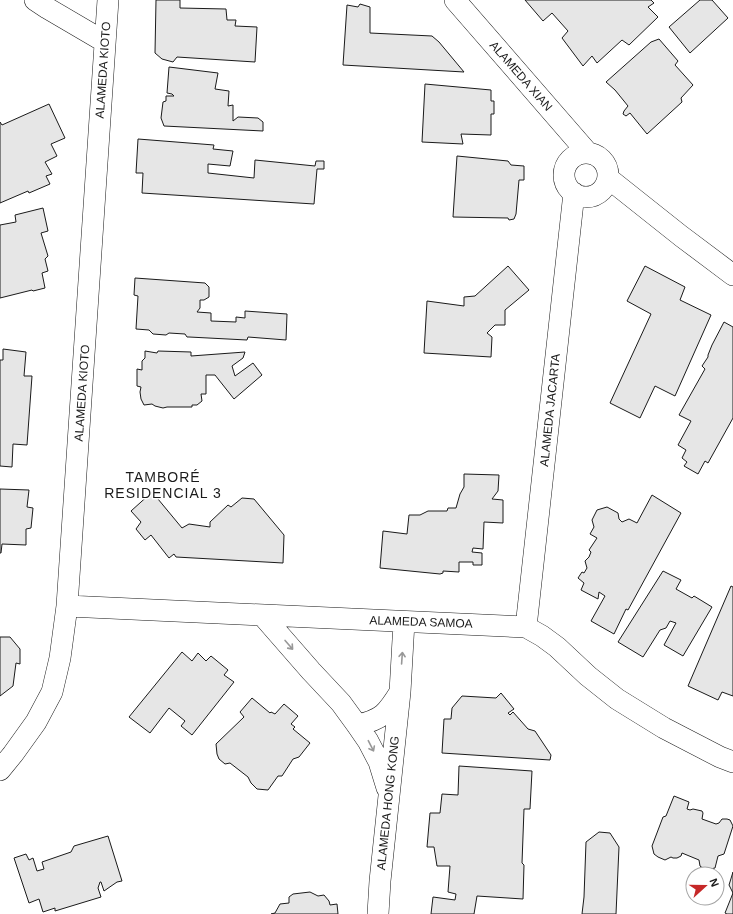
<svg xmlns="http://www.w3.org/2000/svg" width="733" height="914" viewBox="0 0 733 914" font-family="Helvetica,sans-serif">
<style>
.building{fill:#e6e6e6;stroke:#1a1a1a}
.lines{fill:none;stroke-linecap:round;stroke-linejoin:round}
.street-casing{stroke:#1a1a1a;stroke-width:22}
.street{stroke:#fff;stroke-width:21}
.oneway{stroke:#989898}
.labels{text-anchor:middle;stroke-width:3;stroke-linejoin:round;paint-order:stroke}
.street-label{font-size:12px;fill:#1a1a1a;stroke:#fff}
.quarter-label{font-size:14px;letter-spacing:1px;fill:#1a1a1a;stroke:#fff}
</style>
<rect width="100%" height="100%" fill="#fff"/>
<path class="building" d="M156,0h24v8l46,1 1,11h9l-1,6 22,1 -2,35 -78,-5 -4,5 -11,-3 -7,-6z
M525,0h126l3,3 -6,4 10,10 -29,28 -7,-5 -25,23 -5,-7 -9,10 -21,-28 6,-7 -16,-18 -9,8z
M700,0h12l16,18 -38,35 -21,-26z
M360,4l10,3v26l62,3 7,6 25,30 -121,-7 4,-60 11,2z
M659,39l19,22 -3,4 18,20 -12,13 1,4 -35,32 -17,-21 -4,3 -3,-2 1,-3 4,-5 -13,-16 -9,-8 45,-40z
M169,67l49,6 -3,16 14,2 -1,15 5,-1v16l5,-4 20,1 5,4v9l-99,-5 -3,-8 2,-16 3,-1v-5h8l-2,-2 -5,-1z
M425,84l66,6v11h3v13h-3v21l-30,-1 2,10 -41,-2z
M49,104l16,34 -14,6 6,12 -12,6 7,12 -6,2 4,8 -21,9 -1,-2 -28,12v-81l2,3z
M138,139l76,6 -1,4 20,2 -3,15 -22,-2v9l46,5 1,-18 60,6 1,-5h8v8h-7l-3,35 -172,-11 1,-20h-7z
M457,156l51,5 3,4 13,1v14h-5l-3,34 -2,5 -5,1 -1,-2 -55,-1z
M43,208l5,23 -7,2 7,23 -3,3 3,12 -6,2 3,15 -12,3 -1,-1 -32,8v-73l16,-3 -1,-7z
M508,266l21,24 -24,20v15h-10l-8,8 5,4 -1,20 -67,-4 3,-52 37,5v-9l11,-1z
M645,266l40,21 -5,13 31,15 -36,81 -20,-10 -15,32 -30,-15 41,-89 -24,-13z
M135,278l70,5 4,4v10l-5,3h-4v8l-3,4 14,1v8l25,1v-5l9,1v-7l42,3 -1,26 -38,-3 -1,3 -58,-3h-2l-2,-3 -16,-1 -3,2 -13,-1 -4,-4 -13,-1 2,-33 -4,-1z
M724,322l9,5v91l-25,45 -3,-2 -7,13 -14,-8 3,-4 -5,-4 4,-8 -8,-5 13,-24 -12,-6 26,-46 -3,-3 6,-9v-2l4,-10z
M3,349l23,3 -2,24h8l-5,69 -14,-1 -1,23 -12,-1v-106h3z
M145,351l12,2 1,-2 33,1v4l54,-4 -2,6 -11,8 3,10 18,-13 9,12 -28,24 -19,-24h-9v19h-5l1,7 -5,4h-5v2h-25l-4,1 -8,-2 -3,-2 -8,1 -3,-6 -1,-7 1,-5 -4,-1v-17l5,1v-9l3,-3z
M464,474l35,1 -1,16 -6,8 11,1v23l-19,-1 -1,27 -10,-1 -1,4 10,1v12h-9v-3h-14v10l-16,-1v2l-3,1 -60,-6 3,-37 24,3 2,-19h11l8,-4h19l1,-3h8l4,-14 4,-7z
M0,489l29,1 -2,17 6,1 -2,20 -5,1v16l-24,-1 -1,9h-1z
M151,493h2l29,35 7,-4 21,3v-5l18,-17 3,2 11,-9 12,1 30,36 -1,28 -107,-6 -2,-3 -5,4 -18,-23 -6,5 -9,-11 5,-7 -10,-11z
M652,495l29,18 -53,97 -2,-1 -12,25 -23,-13 14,-25 -6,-4 -1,7 -17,-9 3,-7 -6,-5 4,-6 2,1 3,-5 -2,-7 4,-4 2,-5 -2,-2 8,-12 -7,-4 4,-7 -2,-7 5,-10 10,-3 11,6 1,6 3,3 7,-3 8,4z
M663,571l18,9 -5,9 16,9 2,-2 18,11 -29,49 -19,-11 12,-22 -6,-2 -4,7 -6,2 -17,27 -25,-15z
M731,586l2,1v109l-11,-4 -4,8 -30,-14z
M0,637h10l10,12v15l-4,-1 -3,23 -13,10z
M182,652l10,9 6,-8 8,8 5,-5 17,14 -4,5 10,7 -42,53 -11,-9 4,-5 -16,-13 -19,25 -21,-16z
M501,693l13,16 -6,4 2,2 3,-3 15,17 7,2 16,24 -1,5 -108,-7 2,-34h7l1,-11 10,-12 34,2z
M252,698l18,15 1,-1 4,2 9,-10 14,12 -7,8 4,3 -2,2 17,14 -11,14 -6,2 -11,17h-4l-10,14 -11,-1 -6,-6 -3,-6 -18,-14 -5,1 -6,-5 -2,-5 -1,-10 28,-27 -4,-5z
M459,766l73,5 -2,38h-6l-2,54 2,2 -1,34 -46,-3 -3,18h-43l2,-17 22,3 1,-6 -8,-2 2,-26h-13l-3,-19h-7l3,-34h10l2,-19 16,1z
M674,796l15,6 -2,7 3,1 3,-1 9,2 1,2 -1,6 14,5 3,-1 3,-4h5l3,1 3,6 -9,28 -6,2 -3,12 -5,1h-6l-4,-3 -1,-6 -17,-7 -1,3 -4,2h-4l-2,-1 -6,3 -7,-3 -4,-3 -2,-8 11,-29 3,-1z
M599,832l11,1 9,14 -3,67h-34l2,-17 2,-55z
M108,836l14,45 -5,1 -13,9 -3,-9h-1l-2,6 3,9 -46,14v-3l-12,4 -4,-13 -10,4 -15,-45 12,-4 3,6 4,-2 4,13 7,-2 -2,-7 29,-10 3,-6z
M733,872v42h-6l-2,-1 8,-20 -4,-8z
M310,892l8,4 6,-1 5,6 1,4 7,-1 1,10h-67l4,-1 5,-9 9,-1v-6l4,-3z"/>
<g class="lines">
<defs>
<path id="street" d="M35,0l12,8 58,34
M455,0l132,152
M564 175a22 22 0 1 1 44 0a22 22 0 1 1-44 0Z
M608,178l73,58 52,39
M67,606l459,21 16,9 15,11 31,29 29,23 47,29 56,29 13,5
M263,616l48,55 30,32 16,22 11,16 11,21 8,26
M526,627l48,-434
M357,725c25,-5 30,-12 43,-33
M0,770l13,-16 23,-32 16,-30 8,-34 7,-52 41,-606
M378,914l2,-33 20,-189 4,-70"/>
</defs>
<use href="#street" class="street-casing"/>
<use href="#street" class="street"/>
</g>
<defs><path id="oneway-shaft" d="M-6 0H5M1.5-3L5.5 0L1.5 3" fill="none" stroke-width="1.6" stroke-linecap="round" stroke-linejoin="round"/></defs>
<g class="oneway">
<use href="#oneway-shaft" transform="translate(289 645) rotate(49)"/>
<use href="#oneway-shaft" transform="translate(402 658) rotate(-86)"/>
<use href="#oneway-shaft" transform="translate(371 746) rotate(63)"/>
</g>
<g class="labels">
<g class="street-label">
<text transform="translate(103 70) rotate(-86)" y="4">ALAMEDA KIOTO</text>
<text transform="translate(521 76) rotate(49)" y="4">ALAMEDA XIAN</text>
<text transform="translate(82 393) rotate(-86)" y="4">ALAMEDA KIOTO</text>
<text transform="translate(550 410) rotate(-84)" y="4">ALAMEDA JACARTA</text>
<text transform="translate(421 622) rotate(2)" y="4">ALAMEDA SAMOA</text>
<text transform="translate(388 803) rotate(-84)" y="4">ALAMEDA HONG KONG</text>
</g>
<g class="quarter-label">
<text x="163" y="482">TAMBORÉ<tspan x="163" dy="16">RESIDENCIAL 3</tspan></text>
</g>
</g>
<g transform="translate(705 886) rotate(69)"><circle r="19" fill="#ffffff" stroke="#a3a3a3"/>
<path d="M0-3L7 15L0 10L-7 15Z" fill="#c62828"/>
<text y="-6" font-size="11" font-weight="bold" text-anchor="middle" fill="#1a1a1a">N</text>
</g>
</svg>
